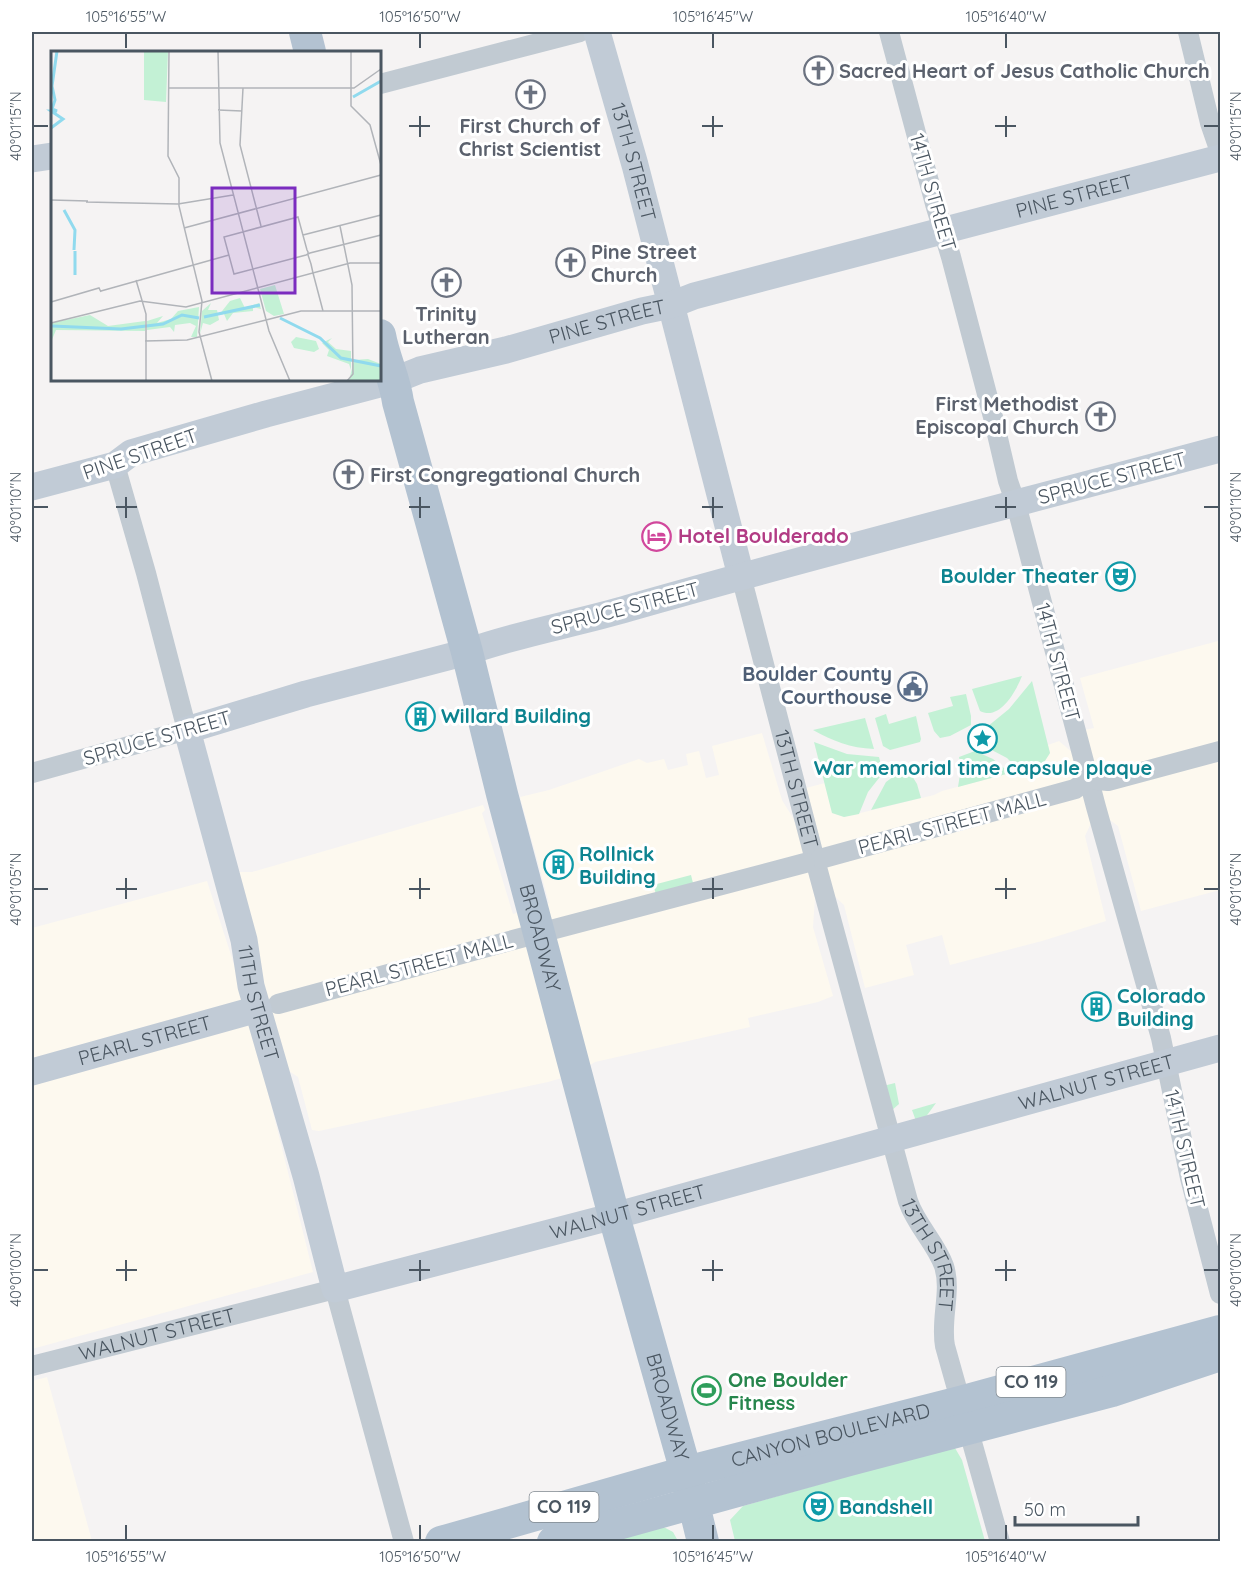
<svg xmlns="http://www.w3.org/2000/svg" width="1252" height="1573" viewBox="0 0 1252 1573" font-family="Quicksand,sans-serif">
<style>
.commercial{fill:#fdf9ef}
.green{fill:#c3f1d5}
.lines{fill:none;stroke-linecap:round;stroke-linejoin:round}
.street{stroke:#c1cad2;stroke-width:20}
.secondary{stroke:#c1cbd6;stroke-width:27}
.primary{stroke:#b3c2d1;stroke-width:32}
.ticks{fill:none;stroke:#4a5661;stroke-width:2}
.labels{text-anchor:middle;stroke-width:6;stroke-linejoin:round;paint-order:stroke}
.shield{fill:#fff;stroke:#808990;stroke-width:1.5}
.shield-label{font-size:18px;font-weight:bold;fill:#4a5661}
.worship-label{font-size:20px;font-weight:bold;fill:#5b616d;stroke:#fff;text-anchor:start}
.street-label{font-size:20px;fill:#4a5661;stroke:#fff}
.hotel-label{font-size:20px;font-weight:bold;fill:#b23c85;stroke:#fff;text-anchor:start}
.culture-label{font-size:20px;font-weight:bold;fill:#0d838f;stroke:#fff;text-anchor:start}
.service-label{font-size:20px;font-weight:bold;fill:#4e5e75;stroke:#fff;text-anchor:end}
.leisure-label{font-size:20px;font-weight:bold;fill:#27864d;stroke:#fff;text-anchor:start}
.inset-river{fill:none;stroke:#90daee;stroke-width:3}
.inset-road{fill:none;stroke:#b1b4b9;stroke-width:1.5}
.view{fill:#7b2cbf;fill-opacity:0.15;stroke:#7b2cbf;stroke-width:3}
.inset-edge{fill:none;stroke:#4a5661;stroke-width:3}
.neatline{fill:none;stroke:#4a5661;stroke-width:2}
.ticks-label{font-size:15px;text-anchor:middle;fill:#4a5661}
</style>
<rect width="100%" height="100%" fill="#f5f3f3"/>
<path class="commercial" d="M1218,641l2,8v241l-79,21 -23,-85 -11,-8 -23,-88 10,-2 -14,-50z
M762,733l20,67 11,18 4,10 18,70 -2,29 20,69 -15,6 -70,16 2,9 -155,35 -19,12 -28,8 -229,49 -7,-1 -14,-53 -15,-10 -58,-195h27l231,-67 2,5 -3,3 31,101 36,-11 -29,-106 29,-7 90,-31 8,4 17,-4 4,11 20,-5 -2,-11 13,-3 7,27 13,-3 -7,-29z
M1059,741l14,12 19,68 -7,15 21,85 -64,20 -92,24 -8,-30 -36,10 8,30 -49,13 -21,-83 -13,-12 -29,-104 23,-6 7,30 12,4 90,-22 8,-4 101,-27 7,-11 -2,-8z
M207,881l35,108 71,283 -281,77v-421z
M47,1377l45,164h-60v-160z"/>
<path class="green" d="M1022,676c-6,15 -22,45 -42,35l-8,-22z
M1032,681l18,72 -7,11 -24,6 -12,-12 -21,-11 -4,-16 27,-22z
M966,694l5,22v9l-21,11 -10,2 -6,-7 -6,-18 25,-7 -3,-9z
M886,714l3,10 27,-8 5,23 -1,3 -30,8 -7,-4 -8,-28z
M865,718l9,31c-24,-1 -41,-8 -61,-19z
M814,742l33,12 32,3 4,16 -15,19 -9,22 -15,3 -12,-4z
M975,751l18,8 17,14 -52,14 3,-19 -2,-11z
M901,771h8l8,13 4,14 -50,12 15,-28z
M691,875l3,12 -37,10 -4,-12z
M895,1083l4,21 -8,7 -8,-25z
M936,1103l-11,15 -9,3 -4,-11z
M955,1448l7,12 23,81h-250l-5,-21 13,-14 201,-57z
M656,1523l17,9 5,9 -89,1z"/>
<g class="lines">
<g class="street">
<path d="M889,32l46,172 16,53 42,160 15,64 8,23 80,303 65,231 29,140 30,116"/>
<path d="M1188,32l22,91 10,29"/>
<path d="M380,84l200,-52"/>
<path id="s1" d="M741,576l74,284 93,341c8,24 28,42 36,65 8,25 -4,54 1,80l55,196"/>
<path d="M32,773l155,-43 -41,-157 -31,-108"/>
<path d="M1097,780l11,1 112,-30"/>
<path d="M820,859l255,-70 7,-5"/>
<path d="M278,1004l235,-64 292,-77"/>
<path id="s2" d="M32,1366l303,-77 69,253"/>
</g>
<g class="secondary">
<path id="s3" d="M597,32l38,133 106,411"/>
<path d="M32,159l20,-3"/>
<path id="s4" d="M1220,449c-197,53 -395,103 -591,159 -54,16 -109,25 -162,44l-161,42 -119,36 57,210 7,46 55,190 29,113 279,-73 606,-168"/>
<path id="s5" d="M32,487l83,-22 16,-12 135,-39 129,-34 25,-10 86,-20 136,-39 29,-6 23,-9 526,-138"/>
<path id="s6" d="M32,1072l226,-63"/>
</g>
<g class="primary">
<path d="M305,32l5,20"/>
<path id="s7" d="M380,335c4,23 15,44 18,67l69,250 35,142 112,422 72,256 17,70"/>
<path id="s8" d="M441,1542l245,-70 274,-70 260,-71"/>
<path d="M553,1542l296,-82 263,-69 108,-36"/>
</g>
</g>
<path class="ticks" d="M126,33v15M420,33v15M713,33v15M1006,33v15M420,116v21M713,116v21M1006,116v21M33,126h15M409,126h21M702,126h21M995,126h21M1204,126h15M126,497v21M420,497v21M713,497v21M1006,497v21M33,507h15M116,507h21M409,507h21M702,507h21M995,507h21M1204,507h15M126,878v21M420,878v21M713,878v21M1006,878v21M33,889h15M116,889h21M409,889h21M702,889h21M995,889h21M1204,889h15M126,1260v21M420,1260v21M713,1260v21M1006,1260v21M33,1270h15M116,1270h21M409,1270h21M702,1270h21M995,1270h21M1204,1270h15M126,1525v15M420,1525v15M713,1525v15M1006,1525v15"/>
<defs>
<symbol id="church-ring" viewBox="-11 -11 22 22"><circle r="9.5" fill="#fff" stroke="#6b7280" stroke-width="1.5"/><path d="M-1.2-6h2.4v3.5h3.3v2.4h-3.3V6h-2.4V-.1h-3.3v-2.4h3.3Z" fill="#6b7280"/></symbol>
<symbol id="hotel-ring" viewBox="-11 -11 22 22"><circle r="9.5" fill="#fff" stroke="#d1479c" stroke-width="1.5"/><path d="M-6-4.5h1.5V1H6V5H4.5V3h-9V5H-6ZM-4 0a1.8 1.8 0 1 1 3.6 0ZM.5 0V-2.5h3Q6-2.5 6 0Z" fill="#d1479c"/></symbol>
<symbol id="theatre-ring" viewBox="-11 -11 22 22"><circle r="9.5" fill="#fff" stroke="#0f9aa8" stroke-width="1.5"/><path d="M-5-5.5Q0-4 5-5.5V0Q5 5 0 6Q-5 5-5 0ZM-3.3-2.5H-1v1.5H-3.3ZM1-2.5H3.3v1.5H1ZM-2.8 1Q0 5.5 2.8 1Z" fill="#0f9aa8"/></symbol>
<symbol id="civic-ring" viewBox="-11 -11 22 22"><circle r="9.5" fill="#fff" stroke="#5c6f8a" stroke-width="1.5"/><path d="M-.6-6.5H3V-4.5H.6V-3L4-1V1h2V6H-6V1h2V-1L-.6-3ZM-1.2 2.5V6h2.4V2.5Z" fill="#5c6f8a"/></symbol>
<symbol id="building-ring" viewBox="-11 -11 22 22"><circle r="9.5" fill="#fff" stroke="#0f9aa8" stroke-width="1.5"/><path d="M-4-6H4V6H1V3H-1V6H-4ZM-2.5-4.3h1.7v1.8h-1.7ZM.8-4.3h1.7v1.8H.8ZM-2.5-1h1.7V.8h-1.7ZM.8-1h1.7V.8H.8Z" fill="#0f9aa8"/></symbol>
<symbol id="sight-ring" viewBox="-11 -11 22 22"><circle r="9.5" fill="#fff" stroke="#0f9aa8" stroke-width="1.5"/><path d="M0-6L1.8-2.2L6-1.7L2.9 1.2L3.7 5.4L0 3.3L-3.7 5.4L-2.9 1.2L-6-1.7L-1.8-2.2Z" fill="#0f9aa8"/></symbol>
<symbol id="stadium-ring" viewBox="-11 -11 22 22"><circle r="9.5" fill="#fff" stroke="#2e9e5b" stroke-width="1.5"/><path d="M0-5a6.5 5 0 1 0 0 10a6.5 5 0 1 0 0-10ZM-3.5-1.8h7v3.6h-7Z" fill="#2e9e5b"/></symbol>
</defs>
<g fill-rule="evenodd">
<use href="#church-ring" x="802" y="54" width="33" height="33"/>
<use href="#church-ring" x="514" y="78" width="33" height="33"/>
<use href="#church-ring" x="554" y="246" width="33" height="33"/>
<use href="#church-ring" x="430" y="266" width="33" height="33"/>
<use href="#church-ring" x="1084" y="400" width="33" height="33"/>
<use href="#church-ring" x="332" y="458" width="33" height="33"/>
<use href="#hotel-ring" x="640" y="520" width="33" height="33"/>
<use href="#theatre-ring" x="1104" y="560" width="33" height="33"/>
<use href="#civic-ring" x="896" y="670" width="33" height="33"/>
<use href="#building-ring" x="404" y="700" width="33" height="33"/>
<use href="#sight-ring" x="966" y="722" width="33" height="33"/>
<use href="#building-ring" x="542" y="848" width="33" height="33"/>
<use href="#building-ring" x="1080" y="990" width="33" height="33"/>
<use href="#stadium-ring" x="690" y="1374" width="33" height="33"/>
<use href="#theatre-ring" x="802" y="1490" width="33" height="33"/>
</g>
<g class="labels">
<g class="shield">
<rect x="996.5" y="1367" width="69" height="30" rx="4.5"/>
<rect x="529.5" y="1492" width="69" height="30" rx="4.5"/>
</g>
<g class="shield-label">
<text x="1031" y="1388">CO 119</text>
<text x="564" y="1513">CO 119</text>
</g>
<g class="worship-label">
<text x="839" y="78">Sacred Heart of Jesus Catholic Church</text>
<text x="530" y="133" text-anchor="middle">First Church of<tspan x="530" dy="23">Christ Scientist</tspan></text>
<text x="591" y="259">Pine Street<tspan x="591" dy="23">Church</tspan></text>
<text x="446" y="321" text-anchor="middle">Trinity<tspan x="446" dy="23">Lutheran</tspan></text>
<text x="1079" y="411" text-anchor="end">First Methodist<tspan x="1079" dy="23">Episcopal Church</tspan></text>
<text x="370" y="482">First Congregational Church</text>
</g>
<g class="street-label">
<text dy="7" stroke="none"><textPath href="#s3" startOffset="135">13TH STREET</textPath></text>
<text transform="translate(933 192) rotate(74)" y="7">14TH STREET</text>
<text dy="7" stroke="none"><textPath href="#s5" startOffset="1084">PINE STREET</textPath></text>
<text dy="7" stroke="none"><textPath href="#s5" startOffset="600">PINE STREET</textPath></text>
<text transform="translate(140 454) rotate(-19)" y="7">PINE STREET</text>
<text transform="translate(1112 478) rotate(-15)" y="7">SPRUCE STREET</text>
<text transform="translate(625 608) rotate(-15)" y="7">SPRUCE STREET</text>
<text transform="translate(1058 662) rotate(75)" y="7">14TH STREET</text>
<text transform="translate(157 738) rotate(-16)" y="7">SPRUCE STREET</text>
<text dy="7" stroke="none"><textPath href="#s1" startOffset="220">13TH STREET</textPath></text>
<text transform="translate(952 823) rotate(-15)" y="7">PEARL STREET MALL</text>
<text dy="7" stroke="none"><textPath href="#s7" startOffset="624">BROADWAY</textPath></text>
<text transform="translate(419 965) rotate(-15)" y="7">PEARL STREET MALL</text>
<text dy="7" stroke="none"><textPath href="#s4" startOffset="1353">11TH STREET</textPath></text>
<text dy="7" stroke="none"><textPath href="#s6" startOffset="117">PEARL STREET</textPath></text>
<text dy="7" stroke="none"><textPath href="#s4" startOffset="2438">WALNUT STREET</textPath></text>
<text transform="translate(1185 1149) rotate(77)" y="7">14TH STREET</text>
<text dy="7" stroke="none"><textPath href="#s4" startOffset="1952">WALNUT STREET</textPath></text>
<text dy="7" stroke="none"><textPath href="#s1" startOffset="706">13TH STREET</textPath></text>
<text dy="7" stroke="none"><textPath href="#s2" startOffset="129">WALNUT STREET</textPath></text>
<text dy="7" stroke="none"><textPath href="#s7" startOffset="1110">BROADWAY</textPath></text>
<text dy="7" stroke="none"><textPath href="#s8" startOffset="404">CANYON BOULEVARD</textPath></text>
</g>
<g class="hotel-label">
<text x="678" y="543">Hotel Boulderado</text>
</g>
<g class="culture-label">
<text x="1099" y="583" text-anchor="end">Boulder Theater</text>
<text x="441" y="723">Willard Building</text>
<text x="983" y="775" text-anchor="middle">War memorial time capsule plaque</text>
<text x="579" y="861">Rollnick<tspan x="579" dy="23">Building</tspan></text>
<text x="1117" y="1003">Colorado<tspan x="1117" dy="23">Building</tspan></text>
<text x="839" y="1514">Bandshell</text>
</g>
<g class="service-label">
<text x="892" y="681">Boulder County<tspan x="892" dy="23">Courthouse</tspan></text>
</g>
<g class="leisure-label">
<text x="728" y="1387">One Boulder<tspan x="728" dy="23">Fitness</tspan></text>
</g>
</g>
<g transform="translate(51 51)">
<rect width="330" height="330" fill="#f5f3f3"/>
<path d="M93,0h24l-2,51 -22,-2zM224,234l9,29 -10,2 -8,-5 -6,-22zM189,247l5,10 14,-5 2,6 -8,-2v4l-20,2 -6,8 -3,-7 -5,1 11,-14zM160,252l-3,7h9l2,10 -9,5 -7,-2 -3,11 2,-23zM148,256l-2,30h-6l5,-11 -6,-3 -15,2 -1,7 -4,-5 -23,3v-9l16,-5 -6,7 14,-4 7,-8zM39,264l18,11 37,-5v10l-89,-1 -5,12v-19zM245,286l20,4 3,8 -5,3 -20,-4 -3,-6zM281,287l-4,4 8,7 15,2v19l-2,-6 -22,-8 2,-6 -7,-7zM317,308l13,5v17h-32l5,-21z" fill="#c3f1d5"/>
<path class="inset-river" d="M302,46l28,-16M0,77l12,-9 -12,-8h6l-5,-2 3,-9 -3,-14 5,-35M13,159l11,20 -1,20M24,200v24M153,266l56,-12M229,267l40,20 21,20 40,8M1,275l69,3 42,-5 19,-9 17,3"/>
<path class="inset-road" d="M118,0l-1,105 11,22v28l23,95 -3,31 13,49M167,0l2,92 49,188 21,50M300,0v55l19,19 11,40M118,37h185l27,-19M192,37l-3,57 21,81M167,59l24,1M0,149l37,1M35,151l92,2 55,-9M289,175l12,59 1,89 -6,7M133,177l197,-53M252,184l78,-20M85,229l10,34v67M50,240l128,-36M0,251l48,-14 2,4M272,260l-10,-38 -2,-9 -3,-9v-3l-1,-2 -9,-33 -74,20 10,37 72,-19 4,-2 71,-18M215,269l35,-9h80M0,272l89,-22 46,6 164,-44h31M94,290l42,-1 79,-20"/>
<path class="view" d="M161,137h83v105h-83z"/>
<rect width="330" height="330" class="inset-edge"/>
</g>
<rect width="1252" height="1573" fill="none" stroke="#ffffff" stroke-width="66"/>
<path d="M1015 1516v9h123v-9" fill="none" stroke="#4a5661" stroke-width="3"/>
<text x="1024" y="1516" font-size="18" fill="#4a5661" stroke="#ffffff" stroke-width="4.5" paint-order="stroke">50 m</text>
<rect x="33" y="33" width="1186" height="1507" class="neatline"/>
<g class="ticks-label">
<text x="126" y="22">105°16'55"W</text>
<text x="420" y="22">105°16'50"W</text>
<text x="713" y="22">105°16'45"W</text>
<text x="1006" y="22">105°16'40"W</text>
<text transform="translate(16 126) rotate(-90)" y="5">40°01'15"N</text>
<text transform="translate(1236 126) rotate(-90)" y="5">40°01'15"N</text>
<text transform="translate(16 507) rotate(-90)" y="5">40°01'10"N</text>
<text transform="translate(1236 507) rotate(-90)" y="5">40°01'10"N</text>
<text transform="translate(16 889) rotate(-90)" y="5">40°01'05"N</text>
<text transform="translate(1236 889) rotate(-90)" y="5">40°01'05"N</text>
<text transform="translate(16 1270) rotate(-90)" y="5">40°01'00"N</text>
<text transform="translate(1236 1270) rotate(-90)" y="5">40°01'00"N</text>
<text x="126" y="1562">105°16'55"W</text>
<text x="420" y="1562">105°16'50"W</text>
<text x="713" y="1562">105°16'45"W</text>
<text x="1006" y="1562">105°16'40"W</text>
</g>
</svg>
